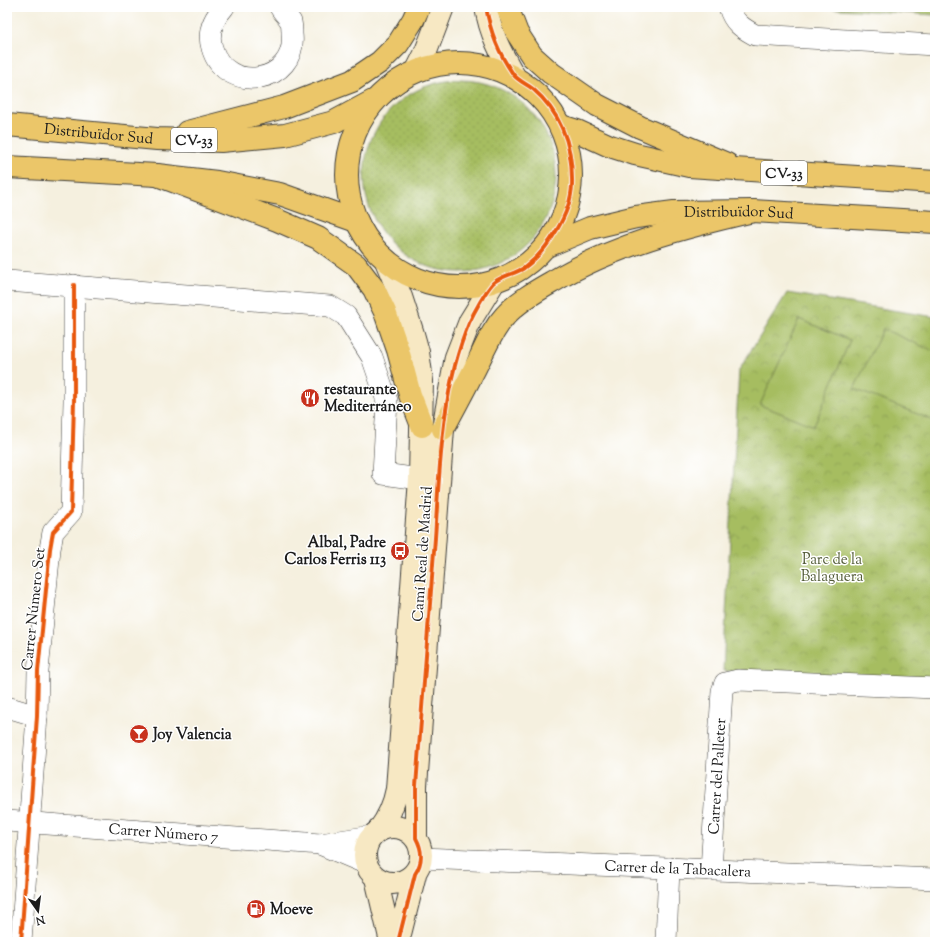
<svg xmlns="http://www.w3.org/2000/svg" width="942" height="949" viewBox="0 0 942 949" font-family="'Sorts Mill Goudy',serif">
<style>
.grass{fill:url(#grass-tufts);stroke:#616c3e}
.park{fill:url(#park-crowns);stroke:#616c3e}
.garden{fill:url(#garden-dots);stroke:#616c3e}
.pitch{fill:#a6bd61;stroke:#616c3e}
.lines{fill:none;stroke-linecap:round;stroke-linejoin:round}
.street-casing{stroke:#3d3c39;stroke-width:22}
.secondary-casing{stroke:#3d3c39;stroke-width:24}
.highway-casing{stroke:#3d3c39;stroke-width:24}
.street{stroke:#fff;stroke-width:21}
.secondary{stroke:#f7e8c3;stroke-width:22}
.highway{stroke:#ebc669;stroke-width:22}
.cycleway-casing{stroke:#fff;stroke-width:6}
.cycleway{stroke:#e8590c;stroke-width:4}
.labels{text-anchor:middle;stroke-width:3;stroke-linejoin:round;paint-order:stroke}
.shield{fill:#fff;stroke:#606060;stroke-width:1}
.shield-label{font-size:14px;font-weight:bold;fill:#1c1c1c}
.street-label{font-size:15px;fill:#1c1c1c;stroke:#fff}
.poi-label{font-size:15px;font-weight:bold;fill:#1c1c1c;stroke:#fff;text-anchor:start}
.park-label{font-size:15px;fill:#535c38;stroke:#fff}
</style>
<defs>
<pattern id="grass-tufts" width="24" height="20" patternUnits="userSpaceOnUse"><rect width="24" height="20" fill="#a6bd61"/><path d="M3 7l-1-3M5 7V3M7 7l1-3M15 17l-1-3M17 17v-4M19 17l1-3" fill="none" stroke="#8ea254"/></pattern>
<pattern id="park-crowns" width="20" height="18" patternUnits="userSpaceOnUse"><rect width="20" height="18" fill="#a6bd61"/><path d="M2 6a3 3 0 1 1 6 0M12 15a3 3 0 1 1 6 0" fill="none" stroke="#8ea254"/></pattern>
<pattern id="garden-dots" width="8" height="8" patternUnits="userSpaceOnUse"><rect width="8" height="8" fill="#a6bd61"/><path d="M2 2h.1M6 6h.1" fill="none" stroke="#8ea254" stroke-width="1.8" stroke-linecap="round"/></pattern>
</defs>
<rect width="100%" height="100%" fill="#fff"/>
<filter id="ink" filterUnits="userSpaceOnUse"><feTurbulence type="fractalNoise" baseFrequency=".025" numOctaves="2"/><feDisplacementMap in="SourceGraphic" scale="8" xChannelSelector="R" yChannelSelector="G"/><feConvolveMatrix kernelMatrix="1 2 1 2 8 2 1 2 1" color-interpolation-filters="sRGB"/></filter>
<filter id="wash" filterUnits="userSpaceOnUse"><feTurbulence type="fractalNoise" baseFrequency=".012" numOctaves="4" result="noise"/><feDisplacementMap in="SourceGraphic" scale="16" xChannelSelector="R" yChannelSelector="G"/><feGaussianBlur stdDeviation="0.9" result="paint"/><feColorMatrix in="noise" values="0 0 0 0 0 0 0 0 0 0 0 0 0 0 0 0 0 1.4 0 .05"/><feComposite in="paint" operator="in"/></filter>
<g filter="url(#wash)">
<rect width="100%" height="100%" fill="#f5f0df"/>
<path class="grass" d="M807,7h128v8z"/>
<path class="park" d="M787,293l148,24v363l-212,-9 16,-301z"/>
<path class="garden" d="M364 176a96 96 0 1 1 192 0a96 96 0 1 1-192 0Z"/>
<path class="pitch" d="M799,319l51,21 -36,86 -54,-21z
M883,329l52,23v69l-81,-32z"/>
</g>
<g filter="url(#ink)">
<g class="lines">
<defs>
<g id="street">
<path d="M224,7c-11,12 -17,25 -12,41 14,48 86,35 80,-14 0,-3 0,-8 -1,-12 -3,-5 -8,-10 -11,-15"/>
<path d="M729,7c4,15 13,21 26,28l180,10"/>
<path d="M7,281l323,25 16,10 26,41 15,44 -4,73 37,5"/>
<path d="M7,707l30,9"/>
<path id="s1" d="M7,821l313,23 52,-8"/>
<path d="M320,844l45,19"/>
<path id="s2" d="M421,858l514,21"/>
<path id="s3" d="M711,870l11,-179 3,-8 13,-3 197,8"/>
<path d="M21,942l16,-226 1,-45 12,-122 3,-17 18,-20 3,-111v-116"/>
<path d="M666,942l3,-74"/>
</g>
<path id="secondary" d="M486,7c4,26 15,46 28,69
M417,70l8,-16 18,-47
M365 855a28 28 0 1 1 56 0a28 28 0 1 1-56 0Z
M379,830c10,-13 15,-25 18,-41l23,-310 2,-98 -4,-29 -5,-18 -12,-37 -15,-36
M416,838v-52l27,-357 13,-72 14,-36 24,-39
M376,878l15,64
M398,942l17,-68"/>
<g id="highway">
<path d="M507,7l10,26 15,23 19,17 46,32 43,22 87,37"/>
<circle cx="459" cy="175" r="112"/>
<path id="s4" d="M7,125l150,14 64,2 64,-6 49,-13 39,-21"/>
<path d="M561,126l16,5 33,15 25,8 54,12 246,16"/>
<path d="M187,132l97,-25 68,-26 28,-19 18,-18 15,-24 6,-13"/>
<path d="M7,167l150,8 60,7 63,12 76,27"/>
<path d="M157,175l120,45 41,18 38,27 18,24 11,23 13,38 12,45 12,31"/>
<path id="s5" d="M547,246l43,-18 46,-11 38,-5 79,-1 182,11"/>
<path d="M443,429c12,-23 25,-46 36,-69 8,-16 14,-31 26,-44 12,-14 31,-25 47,-34 62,-37 132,-55 201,-71"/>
</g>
</defs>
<use href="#street" class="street-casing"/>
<use href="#secondary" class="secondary-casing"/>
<use href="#highway" class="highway-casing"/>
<use href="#street" class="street"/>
<use href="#secondary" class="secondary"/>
<use href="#highway" class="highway"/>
<defs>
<path id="cycleway" d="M21,942l16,-226 1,-45 12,-122 3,-17 18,-20 3,-111v-116
M398,942l17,-68c8,-12 8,-23 1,-36v-52c6,-83 13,-165 19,-248 5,-72 6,-147 34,-215 5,-11 16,-31 24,-40 8,-7 22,-9 31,-15 23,-17 47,-54 48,-83 1,-37 -10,-71 -39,-96 -6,-5 -15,-8 -20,-15 -14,-20 -23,-43 -27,-67"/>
</defs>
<use href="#cycleway" class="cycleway-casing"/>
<use href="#cycleway" class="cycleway"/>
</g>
</g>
<defs>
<symbol id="restaurant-disc" viewBox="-11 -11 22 22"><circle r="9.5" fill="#c8321e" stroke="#fff"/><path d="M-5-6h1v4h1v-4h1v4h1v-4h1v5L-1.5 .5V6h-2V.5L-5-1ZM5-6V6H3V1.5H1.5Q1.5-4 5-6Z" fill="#fff"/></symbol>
<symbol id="bus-disc" viewBox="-11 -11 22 22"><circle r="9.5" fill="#c8321e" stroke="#fff"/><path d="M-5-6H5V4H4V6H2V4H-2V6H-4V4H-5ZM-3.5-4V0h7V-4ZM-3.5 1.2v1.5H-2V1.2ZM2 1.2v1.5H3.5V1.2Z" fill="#fff"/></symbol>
<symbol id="bar-disc" viewBox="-11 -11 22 22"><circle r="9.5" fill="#c8321e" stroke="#fff"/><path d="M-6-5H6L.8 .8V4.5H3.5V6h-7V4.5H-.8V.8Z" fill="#fff"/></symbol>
<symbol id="fuel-disc" viewBox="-11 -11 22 22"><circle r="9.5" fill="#c8321e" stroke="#fff"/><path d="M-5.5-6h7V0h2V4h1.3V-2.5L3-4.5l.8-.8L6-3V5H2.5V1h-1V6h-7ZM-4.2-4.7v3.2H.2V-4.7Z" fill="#fff"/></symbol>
</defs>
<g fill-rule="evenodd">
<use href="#restaurant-disc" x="299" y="387" width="22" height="22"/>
<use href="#bus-disc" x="389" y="540" width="22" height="22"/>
<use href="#bar-disc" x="128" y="723" width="22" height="22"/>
<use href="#fuel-disc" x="245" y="898" width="22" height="22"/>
</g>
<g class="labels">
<g class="shield">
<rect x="171" y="128" width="46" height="24" rx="3"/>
<rect x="761" y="161" width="46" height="24" rx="3"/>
</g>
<g class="shield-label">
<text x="194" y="145">CV-33</text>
<text x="784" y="178">CV-33</text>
</g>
<g class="street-label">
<text dy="5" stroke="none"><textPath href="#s4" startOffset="92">Distribuïdor Sud</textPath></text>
<text dy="5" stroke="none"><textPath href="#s5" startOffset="197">Distribuïdor Sud</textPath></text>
<text transform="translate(422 554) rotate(-86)" y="5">Camí Real de Madrid</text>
<text transform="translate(33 609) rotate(-84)" y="5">Carrer Número Set</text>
<text dy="5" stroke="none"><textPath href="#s3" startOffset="94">Carrer del Palleter</textPath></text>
<text dy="5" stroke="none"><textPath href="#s1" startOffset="157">Carrer Número 7</textPath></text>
<text dy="5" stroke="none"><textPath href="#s2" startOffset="257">Carrer de la Tabacalera</textPath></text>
</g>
<g class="poi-label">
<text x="324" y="394">restaurante<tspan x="324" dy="17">Mediterráneo</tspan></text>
<text x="386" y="547" text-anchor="end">Albal, Padre<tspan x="386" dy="17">Carlos Ferris 113</tspan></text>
<text x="153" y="739">Joy Valencia</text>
<text x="270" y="914">Moeve</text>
</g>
<g class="park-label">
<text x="832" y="564">Parc de la<tspan x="832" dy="17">Balaguera</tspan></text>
</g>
</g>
<rect width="942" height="949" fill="none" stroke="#fff" stroke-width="24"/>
<g transform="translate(38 911) rotate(166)" stroke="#ffffff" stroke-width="3" paint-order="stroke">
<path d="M0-3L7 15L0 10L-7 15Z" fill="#1c1c1c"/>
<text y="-6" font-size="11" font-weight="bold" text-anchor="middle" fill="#1c1c1c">N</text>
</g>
</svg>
